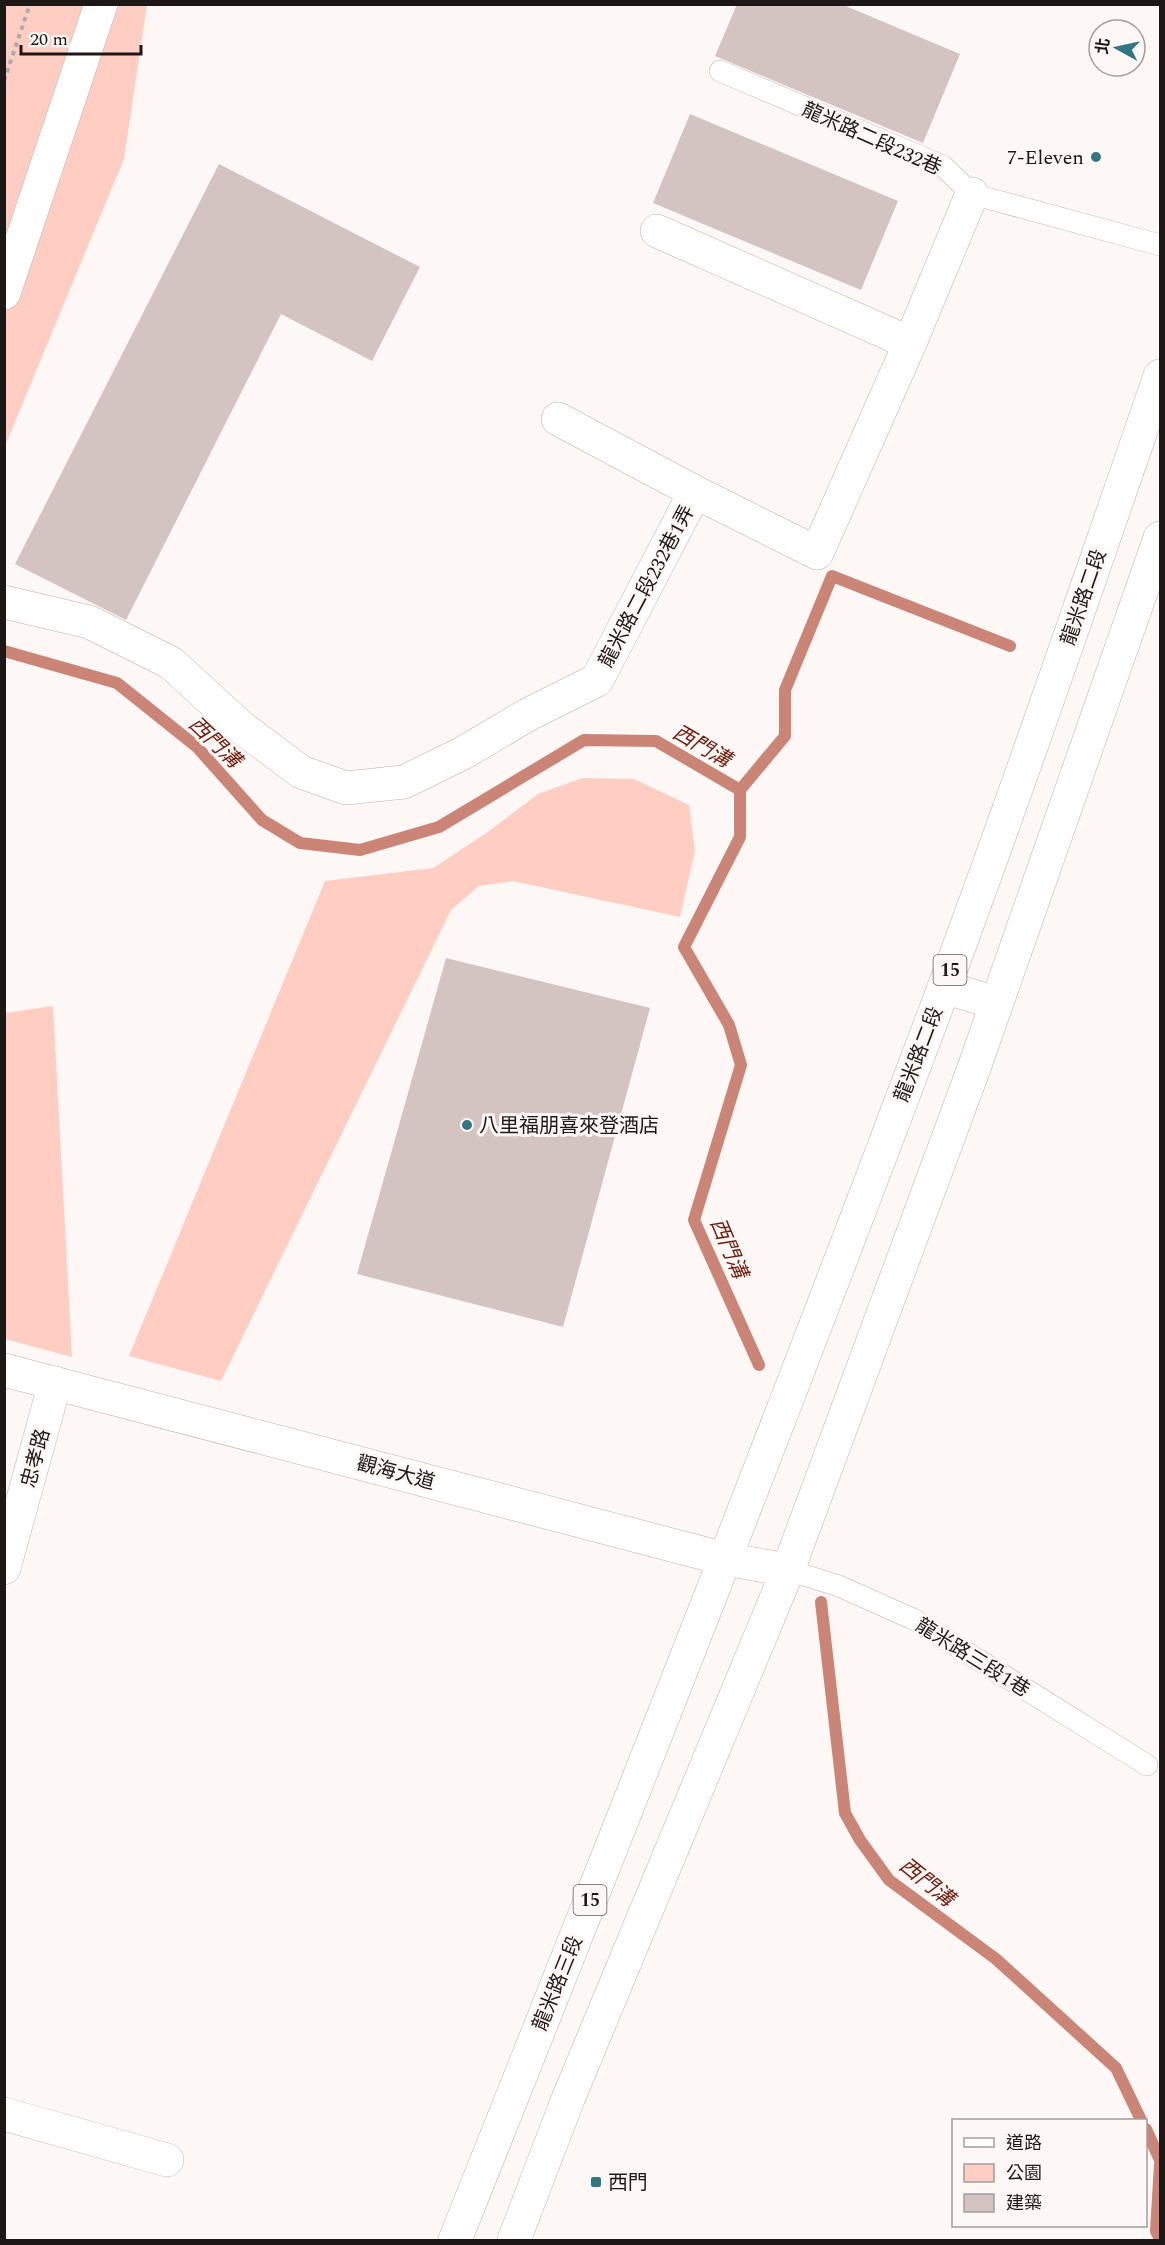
<svg xmlns="http://www.w3.org/2000/svg" width="1165" height="2245" viewBox="0 0 1165 2245" font-family="Spectral,'Noto Sans TC',serif">
<style>
.green{fill:#ffcdc2}
.lines{fill:none;stroke-linecap:round;stroke-linejoin:round}
.stream{stroke:#cb8576;stroke-width:12}
.building{fill:#d4c4c1}
.service-casing{stroke:#c0b0ac;stroke-width:22}
.minor-casing{stroke:#c0b0ac;stroke-width:34}
.tertiary-casing{stroke:#c0b0ac;stroke-width:34}
.primary-casing{stroke:#c0b0ac;stroke-width:34}
.path{stroke:#b0aaa9;stroke-width:4;stroke-dasharray:4.5 4.5;stroke-linecap:butt}
.service{stroke:#fff;stroke-width:21}
.minor{stroke:#fff;stroke-width:33}
.tertiary{stroke:#fff;stroke-width:33}
.primary{stroke:#fff;stroke-width:33}
.poi-dot{fill:#317684;stroke:#fdf7f5;stroke-width:2}
.labels{text-anchor:middle;stroke-width:6;stroke-linejoin:round;paint-order:stroke}
.shield{fill:#fdf7f5;stroke:#605a59;stroke-width:1.5}
.shield-label{font-size:18px;font-weight:bold;fill:#1d1716}
.street-label{font-size:20px;fill:#1d1716;stroke:#fdf7f5}
.poi-label{font-size:20px;fill:#1d1716;stroke:#fdf7f5;text-anchor:start}
.water-label{font-size:21px;font-style:italic;fill:#701c0c;stroke:#fdf7f5}
</style>
<rect width="100%" height="100%" fill="#fdf7f5"/>
<path class="green" d="M5,5h142l-23,154 -119,287z
M582,778l52,1 55,26 6,46 -15,66 -167,-36 -34,5 -28,24 -230,471 -92,-25 196,-475 108,-13 52,-34 53,-40z
M53,1006l19,351 -67,-18v-326z"/>
<g class="lines">
<path class="stream" d="M4,651l113,32 80,64 65,73 38,23 60,7 79,-23 145,-87 72,1 84,49v47l-56,110 45,78 12,40 -47,155 65,145
M740,790l45,-54v-46l47,-114 178,70
M821,1602l24,211 15,27 29,40 107,79 120,109 25,52
M1146,2129l14,31
M1160,2164l-4,67 4,8"/>
</g>
<path class="building" d="M737,4h104l119,50 -37,89 -208,-87z
M690,114l208,87 -37,89 -208,-87z
M219,164l201,103 -48,94 -91,-47 -155,306 -111,-56z
M446,958l204,50 -87,319 -206,-53z"/>
<g class="lines">
<defs>
<path id="service" d="M720,71l223,95 29,28 188,51
M788,1570l51,16 74,33 234,146"/>
<path id="minor" d="M657,231l253,112
M4,293l97,-289
M558,419l137,73
M4,602l85,20 82,41 70,64 60,45 45,16 58,-6 59,-29 66,-39 68,-34 98,-188 122,61 93,-210 62,-149
M4,1568l51,-185
M4,2114l163,46"/>
<path id="tertiary" d="M4,1370l721,189 63,11"/>
<path id="primary" d="M944,987l52,16
M455,2240c166,-415 331,-831 488,-1250 76,-204 146,-409 217,-614
M514,2240l54,-141 220,-529 186,-502 186,-530"/>
</defs>
<use href="#service" class="service-casing"/>
<use href="#minor" class="minor-casing"/>
<use href="#tertiary" class="tertiary-casing"/>
<use href="#primary" class="primary-casing"/>
<path class="path" d="M4,81l26,-77"/>
<use href="#service" class="service"/>
<use href="#minor" class="minor"/>
<use href="#tertiary" class="tertiary"/>
<use href="#primary" class="primary"/>
</g>
<g class="poi-dot">
<circle cx="1096" cy="157" r="6"/>
<circle cx="467" cy="1125" r="6"/>
<rect x="590" y="2176" width="12" height="12" rx="3"/>
</g>
<g class="labels">
<g class="shield">
<rect x="933.5" y="955" width="33" height="30" rx="4.5"/>
<rect x="573.5" y="1885" width="33" height="30" rx="4.5"/>
</g>
<g class="shield-label">
<text x="950" y="976">15</text>
<text x="590" y="1906">15</text>
</g>
<g class="street-label">
<text transform="translate(872 138) rotate(24)" y="7">龍米路二段232巷</text>
<text transform="translate(646 586) rotate(-62)" y="7">龍米路二段232巷1弄</text>
<text transform="translate(1083 597) rotate(-71)" y="7">龍米路二段</text>
<text transform="translate(918 1054) rotate(-69)" y="7">龍米路二段</text>
<text transform="translate(35 1458) rotate(-75)" y="7">忠孝路</text>
<text transform="translate(396 1472) rotate(15)" y="7">觀海大道</text>
<text transform="translate(973 1657) rotate(32)" y="7">龍米路三段1巷</text>
<text transform="translate(557 1983) rotate(-68)" y="7">龍米路三段</text>
</g>
<g class="poi-label">
<text x="1084" y="164" text-anchor="end">7-Eleven</text>
<text x="479" y="1132">八里福朋喜來登酒店</text>
<text x="608" y="2189">西門</text>
</g>
<g class="water-label">
<text transform="translate(215 742) rotate(44)" y="7">西門溝</text>
<text transform="translate(702 746) rotate(30)" y="7">西門溝</text>
<text transform="translate(729 1248) rotate(67)" y="7">西門溝</text>
<text transform="translate(927 1882) rotate(39)" y="7">西門溝</text>
</g>
</g>
<rect width="1165" height="2245" fill="none" stroke="#1d1716" stroke-width="12"/>
<rect x="952" y="2119" width="195" height="108" fill="#fdf7f5" stroke="#a39d9c" stroke-width="1.5"/>
<rect x="964" y="2138" width="30" height="9" fill="#ffffff" stroke="#a39d9c" stroke-width="1.5"/>
<text x="1006" y="2149" font-size="18" fill="#1d1716">道路</text>
<rect x="964" y="2164" width="30" height="18" fill="#ffcdc2" stroke="#a39d9c" stroke-width="1.5"/>
<text x="1006" y="2179" font-size="18" fill="#1d1716">公園</text>
<rect x="964" y="2194" width="30" height="18" fill="#d4c4c1" stroke="#a39d9c" stroke-width="1.5"/>
<text x="1006" y="2209" font-size="18" fill="#1d1716">建築</text>
<g transform="translate(1117 48) rotate(278)"><circle r="28" fill="#fdf7f5" stroke="#a39d9c" stroke-width="1.5"/>
<path d="M0-4.5L10 22L0 15L-10 22Z" fill="#317684"/>
<text y="-9" font-size="16" font-weight="bold" text-anchor="middle" fill="#1d1716">北</text>
</g>
<path d="M21 45v9h120v-9" fill="none" stroke="#1d1716" stroke-width="3"/>
<text x="30" y="45" font-size="18" fill="#1d1716" stroke="#fdf7f5" stroke-width="4.5" paint-order="stroke">20 m</text>
</svg>
